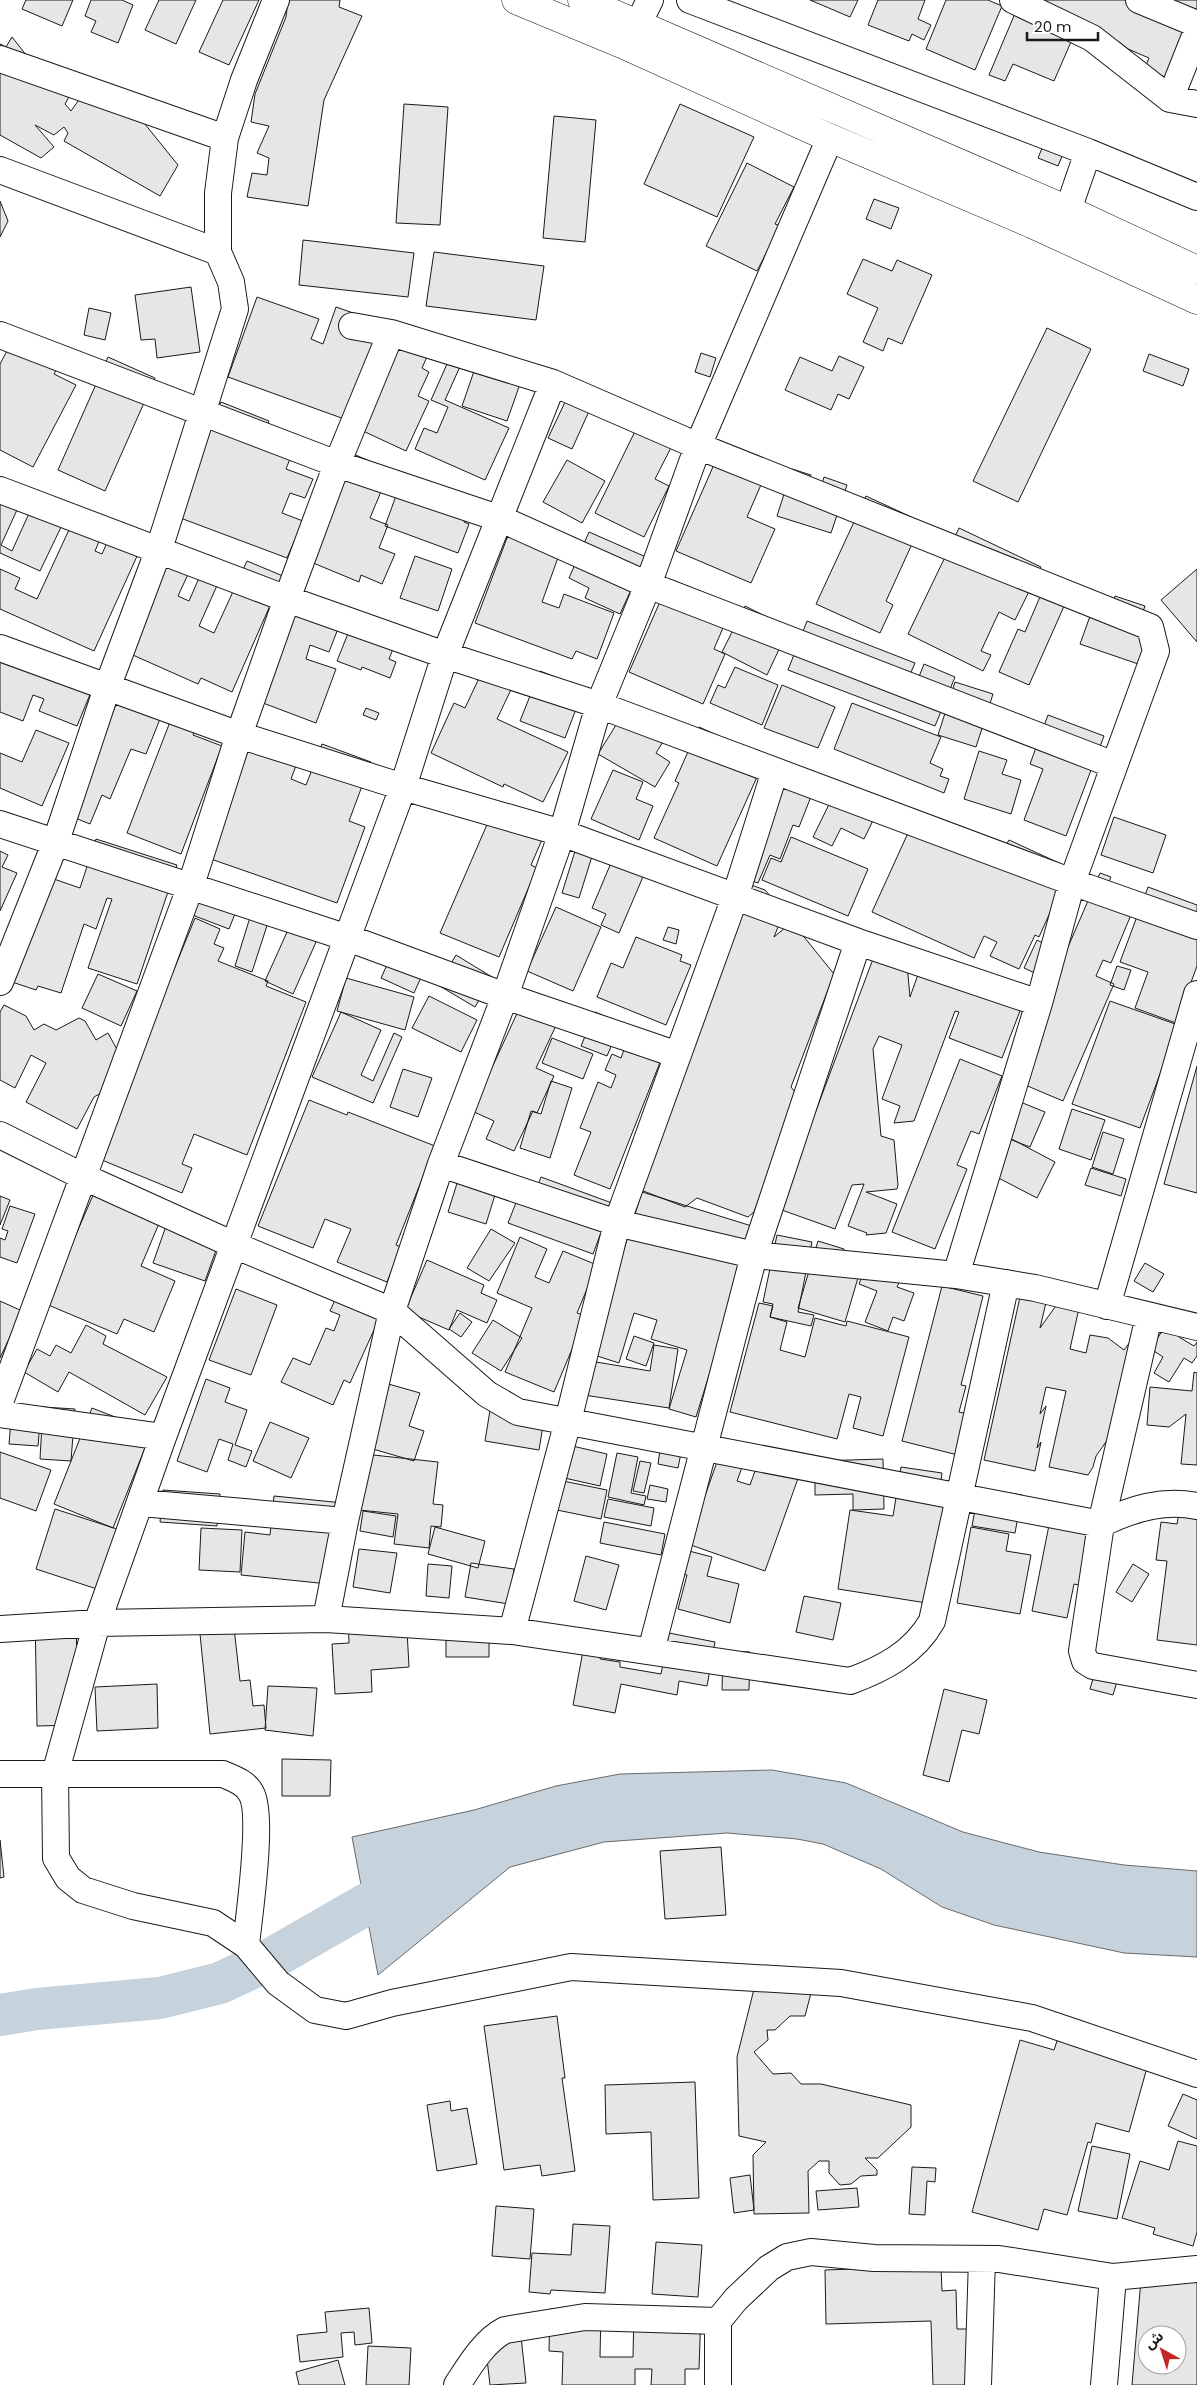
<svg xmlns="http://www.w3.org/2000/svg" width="1197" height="2385" viewBox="0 0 1197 2385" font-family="Poppins,'Noto Sans Arabic',sans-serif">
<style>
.water{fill:#c6d2dc;stroke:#6a6a6a}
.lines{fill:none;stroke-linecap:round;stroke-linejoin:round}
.river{stroke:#c6d2dc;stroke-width:42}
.building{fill:#e6e6e6;stroke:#1a1a1a;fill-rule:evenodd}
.minor-casing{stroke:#1a1a1a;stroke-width:28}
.major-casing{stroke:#1a1a1a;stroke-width:29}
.minor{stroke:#fff;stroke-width:26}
.major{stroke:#fff;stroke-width:28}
</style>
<rect width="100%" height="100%" fill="#fff"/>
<path class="water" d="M772,1770l74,13 117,49 76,20 85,13 73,6v86l-73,-4 -130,-28 -52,-18 -61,-38 -58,-25 -26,-5 -70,-6 -123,9 -94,25 -132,108 -26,-138 122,-27 82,-24 64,-12z"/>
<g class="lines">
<path class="river" d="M0,2015l37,-6 123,-11 60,-15 51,-24 94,-54 53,-27"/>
</g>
<path class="building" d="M26,0h47l-11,26 -40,-17z
M91,0h31l11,5 -15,38 -27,-11 5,-11 -11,-5z
M159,0h37l-20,44 -31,-14z
M223,0h36l-30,65 -30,-13z
M288,0h52l-1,7 23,9 -38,84 -16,106 -61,-9 5,-24 15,2 2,-17 -12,-5 12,-27 -18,-4 4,-28 31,-77z
M810,0h48l-8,17z
M878,0h47l-7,19 13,6 -7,15 -12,-6 -3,7 -41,-16z
M946,0h42l14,6 -27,64 -49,-21z
M1039,0h158v11l-30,67 -22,-10 4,-10 -21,-9 -9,-7 -83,-37z
M1016,11l58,24 -20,46 -41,-17 -8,17 -16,-6z
M12,37l22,28 40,23 -9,16 6,7 12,-17 53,19 42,52 -18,31 -96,-55 4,-8 -4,-6 -10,8 -19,-10 19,22 -13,11 -41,-23v-91l6,3z
M404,104l44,3 -8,118 -44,-2z
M680,104l74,33 -37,80 -73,-33z
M554,116l42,4 -11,122 -42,-4z
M1045,141l20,8 -7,17 -20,-8z
M747,163l47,24 -19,37 5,2 -23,45 -51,-25z
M874,199l25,9 -8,21 -25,-10z
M0,201l8,20 -8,16z
M303,240l111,13 -6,44 -109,-12z
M434,252l110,14 -8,54 -110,-14z
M863,259l29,12 5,-11 35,15 -30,69 -14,-6 -5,13 -20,-9 15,-34 -31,-14z
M191,287l9,65 -43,6 -2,-19 -14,1 -6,-45z
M257,297l62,22 -8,20 12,5 13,-37 46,16 -35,97 -119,-43z
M89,308l22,5 -6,27 -21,-5z
M405,328l29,13 -12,27 7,4 -11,24 11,5 -23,50 -43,-20z
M1047,328l44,21 -73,153 -45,-21z
M15,336l47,24 -8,14 22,11 -43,82 -33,-17v-86z
M455,346l12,5 -22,49 64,28 -24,52 -70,-31 9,-21 13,5 11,-26 -17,-7z
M482,348l45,16 -20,57 -45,-15z
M701,353l15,5 -6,19 -15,-5z
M1149,354l40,15 -6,17 -40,-15z
M839,356l25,11 -15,32 -11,-5 -7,16 -46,-20 15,-33 32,14z
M108,357l47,21 -50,113 -47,-21z
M567,398l23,11 -18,40 -24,-11z
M221,402l48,19 -4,10 31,12 -10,26 27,10 -8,19 -15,-5 -8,20 21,8 -16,37 -112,-42z
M643,415l36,17 -24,47 14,7 -25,51 -49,-24z
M723,444l47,20 -23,53 28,12 -24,54 -75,-32z
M351,453l39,17 -20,48 18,7 -9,23 16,6 -13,30 -21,-9 -2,7 -53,-22z
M567,460l38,21 -23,42 -39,-21z
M792,469l19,6 -4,12 13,4 4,-14 23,8 -16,48 -54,-17z
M404,474l69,25 -9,23 5,2 -11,29 -73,-27z
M0,492l21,9 -20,44 11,6 19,-42 32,14 -23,48 -40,-18z
M866,496l56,26 -36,79 7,4 -13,28 -64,-29z
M74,519l29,13 -8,19 7,3 11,-25 30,14 -49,108 -94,-42v-40l20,9 -5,11 22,10z
M513,522l51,19 -22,61 17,6 5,-14 50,19 -17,46 -21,-8 -4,8 -97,-36z
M959,528l82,39 -26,53 -16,-8 -18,39 10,4 -8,16 -75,-37z
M589,532l57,25 -26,57 -35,-16 4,-10 -20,-10z
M173,547l23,10 -18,39 11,5 20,-46 18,8 -28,63 15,7 33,-72 36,15 -51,116 -31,-14 -3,6 -72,-32z
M415,556l37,13 -14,42 -38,-13z
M1197,569v73l-36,-42z
M670,579l63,25 -19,45 11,5 -22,50 -74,-32z
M1045,585l24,10 -40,90 -30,-13 19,-43 7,3z
M1115,596l30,10 -5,14 4,46 -64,-22 14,-39 16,5z
M301,598l43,15 -15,39 -19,-7 -4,14 30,10 -20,54 -53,-20z
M745,606l44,22 -22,47 -45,-23z
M357,611l44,18 -12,30 7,3 -6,16 -28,-11 -1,3 -24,-9z
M807,621l108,42 -13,30 9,4 13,-33 31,13 -20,49 -147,-56z
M0,643l96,37 -19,46 -38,-15 5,-12 -11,-4 -10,26 -23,-9z
M487,661l31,14 -21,44 71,33 -25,50 -39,-18 -1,3 -72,-34 23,-50 11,5z
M735,667l43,18 -16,40 -52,-22 8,-18 7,3z
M540,671l44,17 -19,50 -45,-17z
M955,682l38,12 -17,53 -38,-12z
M782,685l53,22 -17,41 -54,-20z
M121,692l43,17 -18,45 -15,-5 -21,50 -8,-4 -12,29 -20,-8z
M852,703l89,34 -11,26 13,6 -3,7 9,3 -5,14 -110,-44z
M366,708l13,5 -3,7 -13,-5z
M175,709l25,10 -7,16 29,11 -41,108 -54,-21z
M1048,715l56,21 -38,100 -42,-16 19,-51 -13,-5z
M621,717l51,10 -16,26 14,9 -15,25 -57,-33z
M699,727l67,30 -49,109 -63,-28 25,-55 -4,-2z
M36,730l33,13 -27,63 -42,-18v-35l22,9z
M256,730l47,17 -12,32 15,6 16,-41 49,18 -22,59 16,6 -28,76 -129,-45z
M979,751l28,9 -5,14 19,6 -10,34 -47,-15z
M613,770l30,12 -7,17 17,7 -14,34 -48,-21z
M780,776l34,13 -15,38 -6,-2 -13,34 -10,-4 -12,28 -17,-6z
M838,786l42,20 -16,33 -23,-11 -9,18 -19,-9z
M918,811l86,38 5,-9 61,28 -31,69 -4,-2 -16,34 -29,-13 7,-14 -13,-6 -10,22 -102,-46z
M492,813l52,22 -13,30 6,3 -38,89 -59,-24z
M1114,817l52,18 -13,38 -52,-18z
M791,837l77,32 -20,47 -86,-36 9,-22 10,4z
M96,839l81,26 -40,119 -49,-16 24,-69 -5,-1 -11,31 -12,-5 -23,69 -23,-7 -2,4 -24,-8 36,-105 32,11z
M576,848l17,5 -14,45 -17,-5z
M0,851l8,4 -6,12 15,6 -17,38z
M616,851l32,14 -29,68 -18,-8 5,-11 -14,-6z
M1100,873l11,4 -5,11 27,22 -22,53 -8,-3 -7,16 18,8 -51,117 -52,-22z
M200,880l42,16 -13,33 -42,-16z
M746,883l19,7 19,22 -10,25 18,-15 42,52 -43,113 13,16 -17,22 -33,87 -6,5 -51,-19 -12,9 -47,-18z
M1148,887l49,18v61l-21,57 -41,-15 13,-36 -28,-10z
M255,901l18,6 -21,65 -17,-6z
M556,907l45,20 -28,64 -46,-20z
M296,912l28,12 -31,70 -28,-13z
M195,918l25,11 -6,15 10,4 -6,13 50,20 -2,5 40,16 -59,153 -53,-21 -12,30 10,4 -10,25 -85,-35z
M668,927l11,3 -3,14 -13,-4z
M636,937l46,18 -2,6 11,4 -25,60 -69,-28 14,-34 12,5z
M1037,940l13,7 -13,27 -13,-6z
M397,943l33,14 -16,36 -33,-15z
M879,943l27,10 4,44 16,-45 102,38 -26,68 -53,-20 10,-26 -4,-1 -41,110 -20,2 6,-17 -18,-7 20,-54 -23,-9 -6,13 8,87 13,4 4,45 -1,4 -31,3 31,12 -11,29 -20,2 1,-2 -19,-7 16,-42 -12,1 -17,44 -56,-20z
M456,955l36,22 -17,30 -37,-22z
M1117,966l14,4 -7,20 -14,-5z
M98,974l39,17 -16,35 -39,-18z
M346,978l68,19 -9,33 -68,-19z
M429,996l48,24 -16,32 -49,-24z
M525,996l37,17 -26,55 18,8 -17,37 -4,-2 -19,40 -28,-12 8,-18 -22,-10z
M1110,1001l68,24 -38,103 -68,-24z
M4,1005l22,11 8,14 10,-6 12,6 23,-12 6,3 11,19 12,-7 12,22 -19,38 -7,4 -17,32 -51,-27 20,-39 -15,-8 -16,33 -15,-8v-68z
M341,1012l40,18 -20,45 12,6 21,-48 8,4 -29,66 -61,-26z
M595,1012l26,11 -14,33 -26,-10z
M632,1028l36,14 -58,147 -36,-14 17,-43 -11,-4 18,-46 13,6 5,-13 -11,-5 7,-16 9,4z
M552,1038l41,16 -10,25 -41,-16z
M960,1059l42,17 -23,58 -8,-3 -14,34 10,4 -32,80 -43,-17z
M1197,1066v127l-33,-9z
M403,1069l29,9 -14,39 -28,-10z
M551,1081l21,7 -22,70 -30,-10 11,-37 10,3z
M1013,1099l32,13 -15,35 -31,-12z
M309,1100l38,15 1,-3 87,34 -39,99 5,2 -14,35 -50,-20 14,-33 -26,-10 -12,29 -55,-22z
M1072,1109l33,11 -14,40 -32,-11z
M1103,1132l21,7 -11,35 -21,-7z
M1004,1135l51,27 -18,36 -52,-27z
M464,1161l38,11 -16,52 -38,-12z
M1091,1168l35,11 -5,17 -36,-11z
M541,1177l71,26 -19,51 -85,-31 9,-23 13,5z
M100,1179l66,28 -25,59 34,15 -21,51 -30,-13 -7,15 -71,-30z
M642,1192l113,35 -59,190 -27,-8 18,-59 -36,-11 6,-19 -23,-7 -15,50 -28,-9z
M0,1196l10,4 -10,25z
M10,1206l25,8 -18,49 -17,-6v-19l5,2 3,-9 -6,-2z
M172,1209l52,19 -19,53 -52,-18z
M491,1229l24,14 -26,38 -22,-13z
M777,1235l35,7 -14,70 16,3 -3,11 -41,-9 3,-13 -10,-2z
M520,1237l27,12 -12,28 14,6 14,-32 34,14 -20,48 9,3 -32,76 -49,-20 27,-64 -35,-15z
M818,1241l26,8 -5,16 21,6 -15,51 -47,-14z
M427,1260l57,25 -3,8 16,7 -10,23 -30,-13 -8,20 -44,-19z
M867,1263l35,13 -5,11 17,6 -10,28 -11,-4 -5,14 -23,-9 12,-31 -18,-7z
M1145,1263l19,11 -11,18 -19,-11z
M942,1286l41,10 -22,89 5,1 -7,26 18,4 -11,41 -64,-16z
M1022,1288l26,6 -8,34 23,-32 18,3 -11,50 16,4 4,-18 18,3 16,12 6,-8 -17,90 -17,24 -3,11 -5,8 -39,-8 17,-76 -20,-4 -6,27 6,-8 -9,42 4,-6 -6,29 -51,-11z
M236,1289l41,16 -26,70 -42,-15z
M339,1291l44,19 -33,73 -6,-3 -11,25 -52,-23 12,-24 17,7 16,-37 8,3 6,-16 -10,-4z
M0,1301l22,10 -22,47z
M759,1303l14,3 -3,11 17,5 -7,28 25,7 10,-39 31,8 1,-5 62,16 -26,99 -30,-8 8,-31 -12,-3 -12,45 -107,-27z
M460,1313l12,9 -11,15 -12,-8z
M493,1320l29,18 -21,33 -29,-18z
M1168,1321l15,9 -4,7 15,9 3,-4v14l-5,7 -8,-5 -15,24 -15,-9 9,-16 -12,-8z
M86,1325l20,11 -3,8 64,33 -22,38 -76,-43 -11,20 -34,-20 13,-23 13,7 6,-11 15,8z
M634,1336l20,7 -8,23 -20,-7z
M654,1345l24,4 -9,59 -85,-13 6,-34 60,10z
M1194,1372l3,1v92l-16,-1 5,-50 -17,13 -22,-2 3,-38 42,4z
M206,1379l24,9 -5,14 22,8 -12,35 17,6 -6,16 -18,-7 5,-16 -14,-5 -12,33 -30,-11z
M385,1383l35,10 -11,33 15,5 -10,30 -48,-14z
M492,1398l54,9 -7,43 -54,-9z
M43,1407l32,2 -4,52 -31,-2z
M12,1408l29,2 -3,36 -29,-2z
M92,1408l41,16 16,14 -36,90 -59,-24z
M270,1422l39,16 -18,40 -38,-17z
M724,1442l24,9 -11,30 13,4 14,-39 42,10 -41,115 -77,-27z
M568,1445l39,9 -7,32 -40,-9z
M660,1450l21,3 -3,15 -20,-4z
M0,1452l51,18 -15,41 -36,-13z
M617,1453l21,4 -7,36 15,3 -2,9 -36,-8z
M364,1454l74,8 -5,42 10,1 -2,22 -10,-1 -2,22 -35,-4 4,-30 -39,-4z
M883,1459l1,50 -31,1v-16l-38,1v-34z
M640,1461l11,2 -7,30 -11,-2z
M901,1467l41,6 -1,8 7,24 -15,99 -95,-15 12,-79 43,6z
M558,1480l49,10 -6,29 -49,-10z
M650,1485l18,4 -2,13 -19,-3z
M979,1488l43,7 -7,38 -43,-7z
M163,1490l57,4 -3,32 -57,-4z
M274,1496l69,7 -5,82 -97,-10 4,-43 25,3z
M608,1499l46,9 -3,18 -47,-9z
M1053,1505l46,9 -15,72 -10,-2 -7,34 -35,-7z
M1180,1507l10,1 -2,10 9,1v126l-40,-5 10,-79 -11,-1 5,-38 16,2z
M55,1509l65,21 -20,60 -64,-21z
M363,1511l33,5 -3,21 -33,-6z
M604,1522l61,12 -4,21 -61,-12z
M435,1527l50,14 -7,27 -50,-14z
M971,1527l38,7 -3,17 25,4 -11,59 -63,-11z
M201,1528l41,2 -2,42 -41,-2z
M670,1546l42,11 -5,19 32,8 -9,39 -52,-14 9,-34 -23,-6z
M359,1549l38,4 -7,40 -37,-6z
M586,1556l33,9 -13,45 -32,-9z
M471,1563l43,6 -5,35 -44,-7z
M428,1564l24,2 -3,32 -23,-2z
M1133,1564l16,10 -17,28 -16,-10z
M804,1596l37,7 -8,37 -37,-8z
M232,1610l8,71 10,-1 3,26 11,-1 2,23 -56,6 -12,-120z
M406,1612l3,55 -38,3 1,22 -37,2 -3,-50 17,-1 -1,-28z
M76,1614l2,111 -41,1 -2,-111z
M446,1617h43v40h-43z
M669,1633l46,9 -8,44 -28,-5 -2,14 -56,-11 -6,29 -42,-8 12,-65 18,3 -3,16 20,3v5l41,7z
M723,1651l27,1 -1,38h-27z
M1098,1661l23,7 -8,27 -23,-6z
M157,1684l1,44 -61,3 -2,-44z
M268,1686l49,2 -4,48 -48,-6z
M944,1689l43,11 -8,34 -17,-4 -13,52 -26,-7z
M282,1759l49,1 -1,36h-48z
M0,1840l4,37 -4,1z
M721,1847l5,68 -61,4 -5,-68z
M756,1981l55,12 -6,23h-15l-15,14h-8l1,10 -14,12 19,22 18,-1 10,11h20l90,21v22l-33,31h-13l12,12v5l-16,1 -10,8 -11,1 -11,-12v-12h-10l-11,10 1,42 -55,1 -1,-59 13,-13 -27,-6 -2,-79z
M557,2016l8,62h-3l13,93 -33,5 -2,-11 -36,5 -20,-144z
M1058,2038l90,26 -19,68 -33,-9 -5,20 -3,-1 -21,73 -23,-6 -6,21 -66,-18 48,-172 34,10z
M695,2082l4,116 -46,2 -2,-68 -45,2 -1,-49z
M1183,2094l14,6v39l-29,-13z
M450,2101l1,10 16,-3 10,56 -40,7 -10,-66z
M1178,2141l19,5v86l-4,14 -40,-12 2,-6 -33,-10 18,-57 29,9z
M1092,2146l38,8 -13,65 -39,-8z
M912,2167l24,1 -1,14 -8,-1 -2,34 -16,-1z
M750,2175l4,35 -20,3 -4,-35z
M857,2188l2,19 -41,3 -2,-19z
M496,2206l38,3 -4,50 -38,-3z
M573,2224l37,2 -5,67 -54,-3 -1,4 -21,-2 3,-39 39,2z
M656,2242l46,3 -4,52 -46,-3z
M1197,2265v120h-65l10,-117zM1147,2335h30v30h-30z
M941,2266l1,25 14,-1 1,39h13l2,56h-39l-2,-64 -105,3 -1,-54z
M369,2308l3,35 -17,2 -1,-13 -13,1 2,24 -43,5 -3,-27 30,-3 -2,-20z
M550,2309l51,1 -1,47h33l1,-47 67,1 -2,58h-14v16h-34l1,-16h-17v16h-73l1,-33 -14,-1z
M521,2336l5,47 -36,2 -5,-44z
M368,2346l43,2 -2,37h-43z
M338,2360l7,25h-46l-3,-13z"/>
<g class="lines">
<defs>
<path id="minor" d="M690,0l398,152 109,45
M1013,0l79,38 78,61 27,5
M1139,0l58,24
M638,24l12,-24
M0,59l225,79
M1170,99l27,-68
M0,170l218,82
M1068,210l20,-58
M352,326l39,7 162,50 145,63 452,181 6,24 -84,231 -33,121 -83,272
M0,335l337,129 164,55 147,66 466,180
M0,490l287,109 158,56 154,50 473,177 125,44
M0,648l239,87 164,52 159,46 296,109 181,61
M0,824l348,114 157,58 173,59
M0,982l55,-138 52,-156 52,-139 76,-240 -4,-27 -13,-30v-59l7,-55 19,-58 32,-80
M0,1135l84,42 150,68 158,66 95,83 31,18 583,112c30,-15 62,-25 96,-18
M441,1164l176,59 137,32 202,20 79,13 162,39
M1107,1306l90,-312
M1149,1316l-48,208 -19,127 3,10 8,5 104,19
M0,1402l191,-517 48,-150 48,-136 50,-135 54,-131
M0,1414l163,23
M141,1503l204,18
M326,1619l19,-98 47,-210 49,-147 64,-168 57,-163 37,-128 49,-120 50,-139 132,-308
M0,1629l97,-6 229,-4 186,12 338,50c33,-12 64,-28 82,-60l74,-338
M512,1631l56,-210 49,-198 118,-326 40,-126
M651,1651l103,-396 104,-313
M0,1774h55l1,84 12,20 15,12 50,16 80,17 33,22 32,38 37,27 31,6 46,-13 179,-36 270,16 191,35 165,56
M246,1945c3,-30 18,-130 5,-152 -6,-11 -17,-14 -28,-19h-168l42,-151 66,-186 240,-650 42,-132 108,-272
M457,2385c13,-20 27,-44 48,-55l80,-13 133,4
M718,2385v-64l18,-22 33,-31 18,-11 24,-5 63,6 125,1 114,18 84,-8
M978,2385l4,-126
M1104,2385l9,-108"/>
<path id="major" d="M516,0l106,44 208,94 202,86 165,76
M582,0l486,210 129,60"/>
</defs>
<use href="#minor" class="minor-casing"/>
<use href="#major" class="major-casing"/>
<use href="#minor" class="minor"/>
<use href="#major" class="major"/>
</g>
<g transform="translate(1162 2350) rotate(321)"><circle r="24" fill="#ffffff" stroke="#a3a3a3"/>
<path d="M0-4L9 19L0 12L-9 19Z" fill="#c62828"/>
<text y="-8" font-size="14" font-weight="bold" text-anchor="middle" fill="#1a1a1a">ش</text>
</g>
<path d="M1027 32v8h71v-8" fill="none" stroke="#1a1a1a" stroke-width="2.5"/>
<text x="1034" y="32" font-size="15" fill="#1a1a1a" stroke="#ffffff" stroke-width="4" paint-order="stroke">20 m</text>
</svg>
